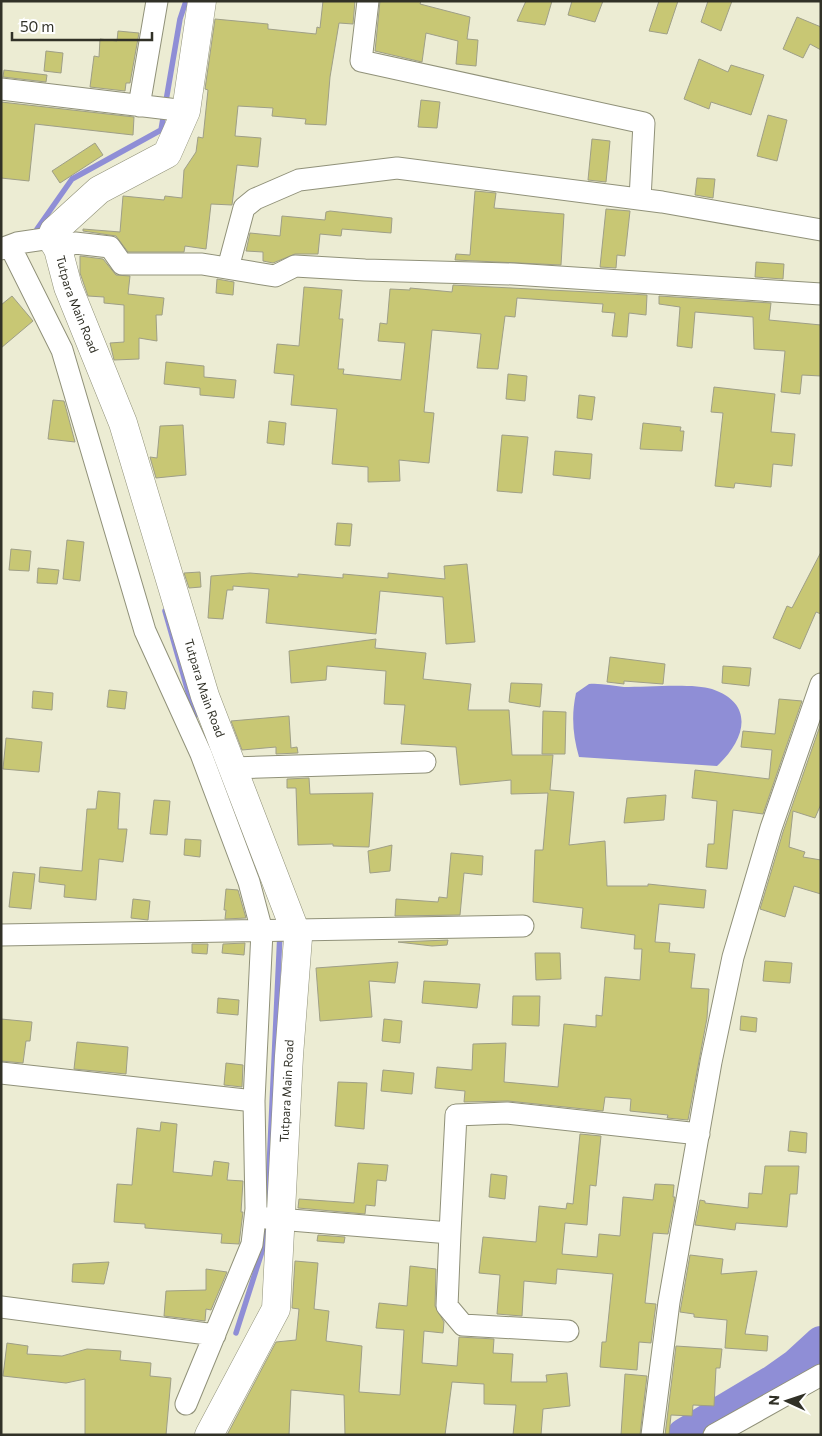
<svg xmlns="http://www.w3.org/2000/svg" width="822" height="1436" viewBox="0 0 822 1436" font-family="Commissioner,sans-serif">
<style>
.water{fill:#8f8ed6}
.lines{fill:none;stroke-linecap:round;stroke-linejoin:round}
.stream{stroke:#8f8ed6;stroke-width:5.5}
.river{stroke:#8f8ed6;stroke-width:34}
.building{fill:#c8c774;stroke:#9f9f87}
.minor-casing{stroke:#909179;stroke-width:23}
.tertiary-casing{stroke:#909179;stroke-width:29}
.minor{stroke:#fff;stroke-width:21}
.tertiary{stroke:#fff;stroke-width:28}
.labels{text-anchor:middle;stroke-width:5;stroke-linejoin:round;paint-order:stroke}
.street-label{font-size:12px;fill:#313127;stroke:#fff}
</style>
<rect width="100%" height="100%" fill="#ececd3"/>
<path class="water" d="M589,684c12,-1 23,2 35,3 21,0 70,-4 88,2 44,15 33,51 5,77l-138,-9c-6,-21 -8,-41 -3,-64z"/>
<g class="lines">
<path class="stream" d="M40,236l-3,-7 35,-50 89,-49 19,-111 6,-18
M165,611l30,105
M233,810l18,45
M267,1213l13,-280
M236,1333l30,-94 1,-16"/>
<path class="river" d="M684,1435l89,-53 24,-17 24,-22"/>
</g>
<path class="building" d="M323,1h32l-2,23 -14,-1 -9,54 -4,48 -21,-1 1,-5 -34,-3 1,-8 -35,-2 -3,30 26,2 -3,29 -21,-2 -5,40 -21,-1 -5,45 -21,-3 -1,6h-56l-12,-16 -33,-5v-2l37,3 3,-36 41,4 1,-4 17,2 2,-28 12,-18 2,-15 5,1 5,-48 -3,-1 10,-70 53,5v5l48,5 1,-7 3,1z
M380,1h41l-1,3 50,13 -3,22 11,1 -2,26 -20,-2 2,-23 -32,-8 -4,29 -47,-11z
M526,1h26l-7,24 -28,-4z
M572,1h31l-8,21 -27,-7z
M659,1h19l-11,33 -18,-3z
M708,1h24l-11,30 -20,-9z
M797,17l24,10v23l-11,-6 -7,14 -20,-9z
M118,31l21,2 -9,50h-4l-1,8 -35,-4 4,-31 5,1 1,-18 17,2z
M46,51l17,2 -2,20 -17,-2z
M699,59l29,13 3,-7 33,10 -13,40 -40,-13 -2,7 -25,-10z
M4,70l43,5 -1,7 -43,-5z
M421,100l19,2 -3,26 -19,-1z
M1,102l133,15 -1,18 -98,-11 -6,57 -28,-3z
M768,115l19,5 -10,41 -20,-5z
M592,139l18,2 -4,41 -18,-2z
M95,143l8,12 -43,28 -8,-12z
M697,178l18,1 -2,19 -18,-3z
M475,191l21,2 -2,15 70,6 -3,51 -106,-5 1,-6 14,1z
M606,209l24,2 -5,45 -8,-1 -1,13 -16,-1z
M330,211l62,7 -1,15 -49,-4 -1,7 -21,-2 -2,20h-23l-22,9 -10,-2v-9l-17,-1 4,-18 30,3 2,-20 43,4 1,-8z
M80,256l23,3 13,16 14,1 -2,18 36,4 -2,17h-6l1,26 -18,-3v21l-25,1 -4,-17 14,-1v-37l-20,-2v-6l-16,-1 -8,-23z
M756,262l28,2 -1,15 -28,-2z
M217,279l17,3 -1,13 -17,-2z
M453,285l194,10 -1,20 -17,-2 -2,24 -15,-1 3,-23 -13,-1 1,-8 -86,-6 -2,19 -10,-1 -7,53 -21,-1 4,-34 -49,-4 -8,82 10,1 -5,50 -30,-3 1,21 -32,1v-15l-36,-3 5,-55 -46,-4 3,-30 -20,-2 3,-29 22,2 5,-59 38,3 -3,29h4l-5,50h6l-1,5 58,6 4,-37 -27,-2 2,-18 7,1 3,-35 20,1v-2l42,4z
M12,296l21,25 -32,27v-43z
M659,296l112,7 -2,17 52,5v51l-19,-1 -2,19 -19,-2 4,-41 -31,-2 -1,-32 -58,-5 -3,36 -15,-2 3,-39 -21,-3z
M166,362l38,4v11l32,3 -2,18 -34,-3v-7l-36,-4z
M508,374l19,2 -2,25 -19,-2z
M714,387l61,7 -4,38 24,2 -3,32 -19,-2 -2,23 -36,-4 -1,5 -19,-2 8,-73 -12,-1z
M579,395l16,2 -3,23 -15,-2z
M53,400l11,1 11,41 -27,-3z
M269,421l17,2 -2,22 -17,-2z
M643,423l38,4 -1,4h4l-2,20 -42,-2z
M183,425l3,50 -30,3 -6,-21 7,1 3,-32z
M502,435l26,2 -6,56 -25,-2z
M555,451l37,3 -2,25 -37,-4z
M337,523l15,1 -2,22 -15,-1z
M67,540l17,2 -4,39 -17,-2z
M11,549l20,2 -2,20 -20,-1z
M821,552v62l-5,-2 -16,37 -27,-11 14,-32 5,2z
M467,564l8,78 -29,2 -3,-47 -63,-6 -4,43 -110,-11 3,-34 -36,-3v4h-6l-4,29 -15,-1 3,-42 39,-3 48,4v-3l45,4v-4l45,4v-5l57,6 -1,-13z
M38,568l21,2 -2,14 -20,-1z
M200,572l1,15 -12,1 -5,-15z
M376,639l-1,9 51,5 -3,26 48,5 -3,26h41l3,45h41l-3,35 24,2 -5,53 36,-4 2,45h41v-2l58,6 -2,18 -45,-4 -4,38 15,1 -1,9 26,2 -4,34 18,1 -2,29 -19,102 -21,-2 1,-3 -38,-4 1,-12 -26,-2 -2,14 -95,-10 -44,1 1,-11 -30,-3 2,-21 35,3 1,-26 33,-1 -2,39 54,5 6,-63 32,3v-12l6,1 3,-39 35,3 2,-31h-8l1,-14 -54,-7 2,-20 -50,-6 2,-52h8l5,-57 -37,1v-14l-51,5 -4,-38 -55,-3 4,-39 -21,-1 2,-33 -59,-5 -1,14 -35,3 -2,-32z
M610,657l55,7 -2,20 -39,-3v3l-17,-2z
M723,666l28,2 -2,18 -27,-3z
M511,683l31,1 -2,23 -31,-5z
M109,690l18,2 -2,17 -18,-2z
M33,691l20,2 -1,17 -20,-2z
M779,699l23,2 -39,113 -30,-4 -6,59 -21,-2 2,-23h6l3,-43 -25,-3 3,-28 74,9 3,-29 -31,-3 2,-16 32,3z
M543,711l23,1 -1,42h-23z
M289,716l2,32 6,-1 1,6 -22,1v-7l-34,3 -11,-29z
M821,723v81l-6,14 -22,-7 -4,36 16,5 -2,5 18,3v34l-27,-8 -9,31 -25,-8 23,-77z
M6,738l36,4 -3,30 -36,-3z
M309,778l1,16 63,-1 -4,54 -36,-1v-2l-35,1 -2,-57h-9v-9z
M98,791l22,2 -2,36h9l-4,33 -24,-3 -3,41 -32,-3 1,-12 -26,-3 1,-15 42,4 5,-62h9z
M666,795l-2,25 -40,3 3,-25z
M154,800l16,1 -3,34 -17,-1z
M185,839l16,1 -1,17 -16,-2z
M392,845l-2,26 -20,2 -2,-22z
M451,853l32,3 -1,19 -18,-2 -4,42 -65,1 1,-17 42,3 1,-5 8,1z
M13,872l22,2 -4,35 -22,-2z
M226,889l12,1 8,28 -21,1 1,-9h-2z
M133,899l17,2 -2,19 -17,-2z
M448,940l-1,5 -15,1 -34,-4z
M245,943l-1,12 -22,-2 1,-9z
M192,944h16l-1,10 -15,-1z
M535,953h25l1,26 -25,1z
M765,961l27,2 -2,20 -27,-2z
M398,962l-3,21 -26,-2 3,36 -52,4 -4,-53z
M424,981l56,3 -3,24 -55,-5z
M513,996h27l-1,30 -27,-1z
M218,998l21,2 -1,15 -21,-2z
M741,1016l16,2 -1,14 -16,-2z
M1,1019l31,3 -2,19h-4l-3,22 -22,-2z
M384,1019l18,2 -2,22 -18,-2z
M77,1042l51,5 -2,27 -52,-5z
M226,1063l17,2 -1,22 -18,-2z
M383,1070l31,3 -2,21 -31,-3z
M338,1082l29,1 -3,46 -29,-3z
M161,1122l16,2 -4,48 39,4 2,-15 15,2 -2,17 16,1 -2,31h2l-4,32 -18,-1 1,-9 -77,-6v-4l-31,-2 3,-38 15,1 5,-57 23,3z
M790,1131l17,2 -1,20 -18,-2z
M580,1134l21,2 -5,50 -6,-1 -3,40 -22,-2 -3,31 35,3 2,-23 21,2 3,-39 30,3 2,-16 19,1 -1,12h2l-7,37 -15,-1 -8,70 11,1 -5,39 -12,-1 -2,28 -37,-3 2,-25h4l7,-68 -56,-5 -1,15 -32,-3 -2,35 -25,-2 3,-39 -21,-2 4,-36 53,5 3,-36 27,3 1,-6 6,1z
M358,1163l30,2 -2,16 -9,-1 -2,26 -9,-1 -1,9 -67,-6 1,-9 55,4z
M765,1166h34l-2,28h-7l-3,33 -51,-4 -1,7 -40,-5 5,-25 5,1v2l43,5 1,-15 13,1z
M491,1174l16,2 -2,23 -16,-2z
M318,1235l27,2 -1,6 -27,-2z
M690,1255l33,4 -2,15 36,-3 -12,63 23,2 -1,15 -42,-3 2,-28 -33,-3v-3l-14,-2z
M295,1261l23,2 -4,46 15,2 -3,30 36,5 -3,46 41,3 4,-65 -28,-2 3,-25 28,3 3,-40 26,3 -1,37 9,16 -1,11 -19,-2 -2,32 35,3 2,-29 35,2 -1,14 20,1 -2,28h36l-1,-7 21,-2 3,33 -27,3 -2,26h-28l3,-30 -32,-1v-20l-32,-2 -7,53h-100l-1,-40 -53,-5 -2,45h-62l49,-93 20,-2 3,-31 -7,-1z
M109,1262l-5,22 -32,-2 1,-18z
M206,1269l21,3 -16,38 -5,-1 -1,12 -41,-5 2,-25 40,-1z
M7,1343l21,3 -1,8 35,2 25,-7 34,2 -1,9 31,3 -1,13 21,2 -5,57h-81v-56l-19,4 -63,-7z
M676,1346l46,3 -2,19h-4l-2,38 -21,-1 -1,11 -21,-1 -2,20h-4z
M625,1374l22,2 -7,59h-19z"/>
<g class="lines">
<defs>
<path id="minor" d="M368,1l-7,60 283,62 -4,76
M1,89l185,22
M139,106l18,-105
M10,246l52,104 83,281 56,123 48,128 13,49 -8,170 2,108 -4,35 -66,160
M1,249l16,-6 34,-5
M58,249l17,-6 35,4 12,17h80l73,12 20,-10 70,4 148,4 308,20
M228,268l16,-60 11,-9 44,-19 98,-12 265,34 159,28
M232,768l193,-6
M1,935l522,-9
M1,1073l253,28
M266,1218l184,15 -3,73 16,19 105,6
M450,1233l6,-118 51,-2 192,21
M1,1307l214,28
M652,1435l17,-133 42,-240 22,-105 38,-129 50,-144
M714,1435l107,-60"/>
<g id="tertiary">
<path id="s1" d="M202,1l-16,110 -19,43 -68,36 -45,41 -3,7 7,11 10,38 55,136 82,273 93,242 -9,118 -13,253 -67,126"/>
</g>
</defs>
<use href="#minor" class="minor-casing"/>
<use href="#tertiary" class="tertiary-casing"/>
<use href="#minor" class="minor"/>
<use href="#tertiary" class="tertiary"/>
</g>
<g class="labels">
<g class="street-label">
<text dy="4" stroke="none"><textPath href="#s1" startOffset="375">Tutpara Main Road</textPath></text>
<text dy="4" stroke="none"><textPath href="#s1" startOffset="780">Tutpara Main Road</textPath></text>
<text transform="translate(287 1091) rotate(-87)" y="4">Tutpara Main Road</text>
</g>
</g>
<rect width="822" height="1436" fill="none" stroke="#313127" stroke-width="5"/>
<g transform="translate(787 1401) rotate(273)" stroke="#ffffff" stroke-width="4" paint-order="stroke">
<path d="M0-4L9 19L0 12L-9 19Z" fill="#313127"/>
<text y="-8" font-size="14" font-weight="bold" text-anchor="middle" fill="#313127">N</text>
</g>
<path d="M12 32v8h140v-8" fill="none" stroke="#313127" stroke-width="2.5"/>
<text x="20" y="32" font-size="15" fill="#313127" stroke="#ffffff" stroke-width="4" paint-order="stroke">50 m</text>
</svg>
